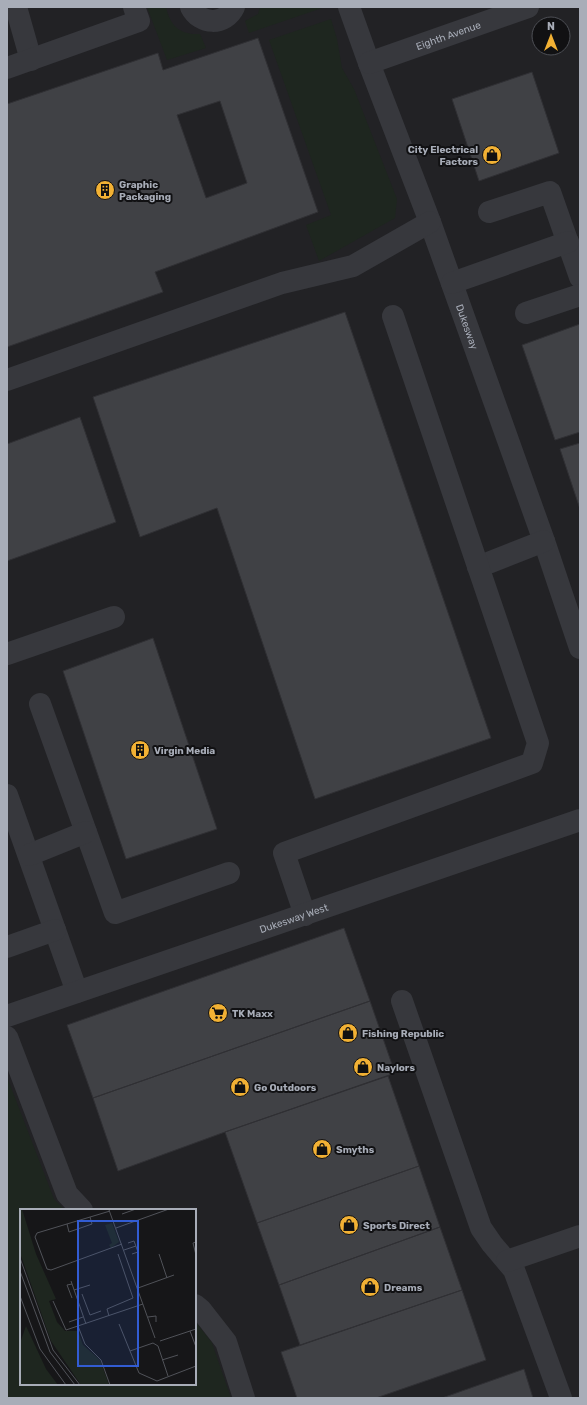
<svg xmlns="http://www.w3.org/2000/svg" width="587" height="1405" viewBox="0 0 587 1405" font-family="Rubik,sans-serif">
<style>
.built{fill:#222225;fill-rule:evenodd}
.green{fill:#1e261f}
.building{fill:#404145;stroke:#303034;fill-rule:evenodd}
.lines{fill:none;stroke-linecap:round;stroke-linejoin:round}
.minor{stroke:#37383d;stroke-width:22}
.labels{text-anchor:middle;stroke-width:4;stroke-linejoin:round;paint-order:stroke}
.street-label{font-size:10px;fill:#a8adb8;stroke:#111113}
.poi-label{font-size:10px;font-weight:bold;fill:#a8adb8;stroke:#111113;text-anchor:start}
.inset-road{fill:none;stroke:#505258;stroke-width:1}
.view{fill:#325cd3;fill-opacity:0.15;stroke:#325cd3;stroke-width:2}
.inset-edge{fill:none;stroke:#a8adb8;stroke-width:2}
</style>
<rect width="100%" height="100%" fill="#161618"/>
<path class="built" d="M7,7h573v1391h-573zM539,24h24v24h-24zM21,1210h174v174h-174z"/>
<path class="green" d="M147,7h19c4,19 14,28 34,27l6,14 -39,12z
M260,7h65l-76,26 -4,-12 13,-7z
M331,19l6,20 5,29 12,21 43,110 -2,19 -76,43 -13,-36 25,-10 -62,-175z
M7,1077l47,122 11,11h-44v174h174v-63l17,22 19,55h-224z"/>
<path class="building" d="M258,38l60,174 -163,60 8,20 -156,55v-243l151,-51 5,17zM220,101l27,82 -41,15 -29,-83z
M532,72l27,81 -80,28 -27,-82z
M345,312l146,426 -176,61 -98,-291 -77,29 -47,-140z
M580,324v108l-25,8 -33,-95z
M80,417l36,105 -109,39v-117z
M580,443v66l-20,-60z
M153,638l64,191 -91,30 -63,-188z
M344,928l26,73 -277,97 -26,-73z
M370,1001l25,72 -170,59 -107,39 -25,-73z
M388,1076l31,90 -162,57 -32,-91z
M419,1166l21,61 -161,58 -22,-62z
M440,1227l22,63 -162,55 -21,-60z
M462,1290l24,70 -110,38h-79l-16,-46z
M524,1369l9,29h-91z"/>
<g class="lines">
<g class="minor">
<path d="M16,7l15,53"/>
<path d="M191,7c9,18 34,19 43,0"/>
<path id="s1" d="M349,7l20,56 61,159 114,319 36,107"/>
<path id="s2" d="M369,63l159,-56"/>
<path d="M7,68l132,-47 -5,-14"/>
<path d="M489,212l61,-20 30,85"/>
<path d="M452,283l116,-41"/>
<path d="M526,313l54,-18"/>
<path d="M7,380l275,-97 71,-17 77,-44"/>
<path d="M478,567l66,-26"/>
<path d="M7,654l107,-37"/>
<path d="M40,704l75,209 114,-40"/>
<path d="M7,795l70,197"/>
<path d="M29,855l57,-23"/>
<path d="M305,915l-21,-62 248,-90 6,-20 -145,-427"/>
<path d="M7,947l48,-17"/>
<path d="M402,1001l79,227 11,16 22,26 47,128"/>
<path id="s3" d="M7,1016l573,-196"/>
<path d="M7,1037l60,157 15,16"/>
<path d="M507,1261l73,-25"/>
<path d="M195,1305l6,5 25,32 18,56"/>
</g>
</g>
<defs>
<symbol id="shop-disc" viewBox="-11 -11 22 22"><circle r="9.5" fill="#f2b134" stroke="#111113"/><path d="M-5-2.5h2.3a2.7 3.5 0 0 1 5.4 0H5L5.5 6h-11ZM-1.5-2.5h3a1.5 2.3 0 0 0-3 0Z" fill="#111"/></symbol>
<symbol id="building-disc" viewBox="-11 -11 22 22"><circle r="9.5" fill="#f2b134" stroke="#111113"/><path d="M-4-6H4V6H1V3H-1V6H-4ZM-2.5-4.3h1.7v1.8h-1.7ZM.8-4.3h1.7v1.8H.8ZM-2.5-1h1.7V.8h-1.7ZM.8-1h1.7V.8H.8Z" fill="#111"/></symbol>
<symbol id="supermarket-disc" viewBox="-11 -11 22 22"><circle r="9.5" fill="#f2b134" stroke="#111113"/><path d="M-6-5.5h2.5l.6 2H6L4.5 2H-2.5L-4.4-4H-6ZM-1.5 3.2a1.3 1.3 0 1 0 .1 0ZM3 3.2a1.3 1.3 0 1 0 .1 0Z" fill="#111"/></symbol>
</defs>
<g fill-rule="evenodd">
<use href="#shop-disc" x="481" y="144" width="22" height="22"/>
<use href="#building-disc" x="94" y="179" width="22" height="22"/>
<use href="#building-disc" x="129" y="739" width="22" height="22"/>
<use href="#supermarket-disc" x="207" y="1002" width="22" height="22"/>
<use href="#shop-disc" x="337" y="1022" width="22" height="22"/>
<use href="#shop-disc" x="352" y="1056" width="22" height="22"/>
<use href="#shop-disc" x="229" y="1076" width="22" height="22"/>
<use href="#shop-disc" x="311" y="1138" width="22" height="22"/>
<use href="#shop-disc" x="338" y="1214" width="22" height="22"/>
<use href="#shop-disc" x="359" y="1276" width="22" height="22"/>
</g>
<g class="labels">
<g class="street-label">
<text dy="4" stroke="none"><textPath href="#s2" startOffset="84">Eighth Avenue</textPath></text>
<text dy="4" stroke="none"><textPath href="#s1" startOffset="341">Dukesway</textPath></text>
<text dy="4" stroke="none"><textPath href="#s3" startOffset="303">Dukesway West</textPath></text>
</g>
<g class="poi-label">
<text x="478" y="153" text-anchor="end">City Electrical<tspan x="478" dy="12">Factors</tspan></text>
<text x="119" y="188">Graphic<tspan x="119" dy="12">Packaging</tspan></text>
<text x="154" y="754">Virgin Media</text>
<text x="232" y="1017">TK Maxx</text>
<text x="362" y="1037">Fishing Republic</text>
<text x="377" y="1071">Naylors</text>
<text x="254" y="1091">Go Outdoors</text>
<text x="336" y="1153">Smyths</text>
<text x="363" y="1229">Sports Direct</text>
<text x="384" y="1291">Dreams</text>
</g>
</g>
<g transform="translate(20 1209)">
<rect width="176" height="176" fill="#161618"/>
<path d="M0,0h2l14,45 20,45 -7,2 8,21 8,9h13l5,14 17,15 9,25h-28l-30,-44 -31,-88zM92,14l7,19 -8,6 -2,-3 3,-2 -7,-18zM6,117l20,43 12,16h-38v-42z" fill="#1e261f"/>
<path class="inset-road" d="M89,1l46,128M90,2l-73,22 -2,4 12,32 4,1 71,-26M102,5l14,-5M47,15l2,8 23,-8 -2,-7M96,19l53,-19M176,33l-3,1 3,12M108,34l6,-2 4,11 -6,2M104,41l12,-4M139,45l8,24M0,49l33,92 27,35M0,62l30,81 25,33M51,72l15,43M52,75l-5,1 5,13M118,79l36,-13M54,81l16,-5M62,85l8,21 11,-4M0,87l20,53 26,36M33,92l13,29 77,-26M89,107l-2,-7 26,-11 -15,-44M128,108l8,-1v6M49,113l14,-5M99,115l20,49 18,8 39,-15M58,117l7,18 16,16 9,25M170,122l6,16M140,132l36,-12M110,142l23,-8 5,3 10,30M142,151l16,-5"/>
<path class="view" d="M58,12h60v145h-60z"/>
<rect width="176" height="176" class="inset-edge"/>
</g>
<rect width="587" height="1405" fill="none" stroke="#a8adb8" stroke-width="16"/>
<g transform="translate(551 36)"><circle r="19" fill="#111113" stroke="#4d4f55"/>
<path d="M0-3L7 15L0 10L-7 15Z" fill="#f2b134"/>
<text y="-6" font-size="11" font-weight="bold" text-anchor="middle" fill="#a8adb8">N</text>
</g>
</svg>
